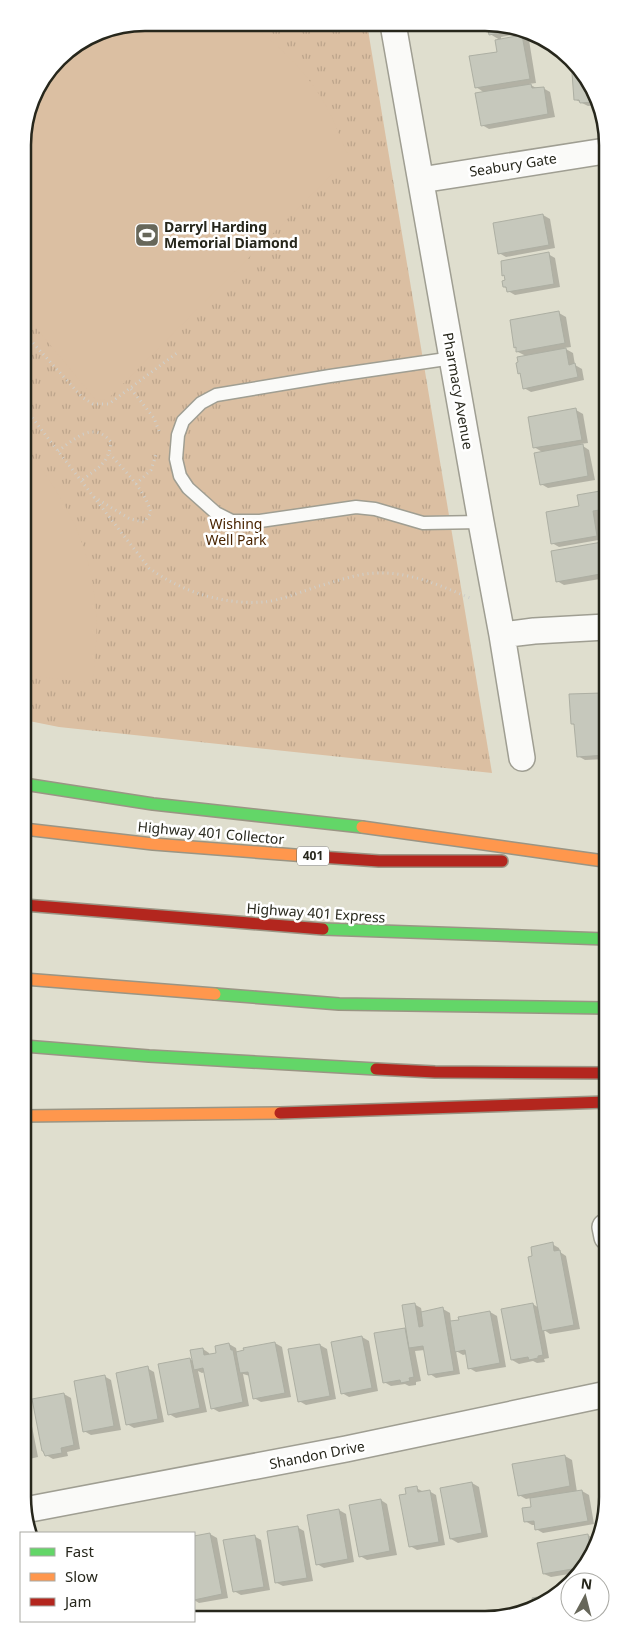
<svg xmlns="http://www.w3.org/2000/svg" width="630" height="1642" viewBox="0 0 630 1642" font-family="'Noto Sans',sans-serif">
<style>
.park{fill:url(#park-tufts)}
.pitch{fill:#dbbfa2}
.shadow{fill:#0003}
.building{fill:#c6c8bc;stroke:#adafa3}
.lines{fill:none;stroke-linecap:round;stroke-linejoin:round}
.lane-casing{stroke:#9f9e92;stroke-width:15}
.street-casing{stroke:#9f9e92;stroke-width:28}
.fast-casing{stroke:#9a9584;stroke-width:14}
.slow-casing{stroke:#9a9584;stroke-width:14}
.jam-casing{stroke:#9a9584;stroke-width:14}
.path{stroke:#cfcfcb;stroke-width:3;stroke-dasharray:1 4;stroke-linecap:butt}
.lane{stroke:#fafaf8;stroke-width:12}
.street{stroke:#fafaf8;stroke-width:25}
.fast{stroke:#63d668;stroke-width:11}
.slow{stroke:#ff974d;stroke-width:11}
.jam{stroke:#b3261e;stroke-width:11}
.labels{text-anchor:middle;stroke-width:5;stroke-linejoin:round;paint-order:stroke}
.shield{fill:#fff;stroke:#686860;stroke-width:1}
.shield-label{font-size:12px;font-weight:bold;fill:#27271c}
.street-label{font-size:14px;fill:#27271c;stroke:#fff}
.poi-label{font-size:14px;font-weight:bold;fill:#27271c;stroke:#fff;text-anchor:start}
.park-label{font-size:14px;fill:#482300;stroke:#fff}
.rim{fill:none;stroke:#27271c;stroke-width:2.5}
</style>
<defs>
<pattern id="park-tufts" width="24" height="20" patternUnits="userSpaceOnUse" patternTransform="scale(1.25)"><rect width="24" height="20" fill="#dbbfa2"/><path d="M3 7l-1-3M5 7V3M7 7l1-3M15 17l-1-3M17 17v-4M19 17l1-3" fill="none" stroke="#bca48b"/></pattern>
</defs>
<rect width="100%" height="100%" fill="#dfdece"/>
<path class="park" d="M145,23l222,1 125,749 -433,-46 -35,-7 -1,-584 12,-45 29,-38 34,-21z"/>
<path class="pitch" d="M145,23h102c33,22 63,52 82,88 7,15 13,31 20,46l-242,243 -12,-1 -72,-87v-176l12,-45 29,-38 34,-21z
M23,446c62,73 84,142 69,237l-68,-8z"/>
<path class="shadow" d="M461,25h48l13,7 1,1 -22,4v3l21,-4 7,4 7,43 -7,1 9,5 5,-1 7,4 5,25 -66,12 -7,-4 3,-32 -9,-6 22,-34 2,-13 -10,-6 -1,-6 -21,4 -7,-4z
M579,71l18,34 -9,1 -12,-6z
M543,215l7,4 5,29 -49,9 -7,-4z
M548,254l7,4 5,29 -45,8 -7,-4 -1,-3 -3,-1 2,-6v-4l-3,-2z
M559,313l7,4 5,30 -7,1 9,5 2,12 7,4 2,11 -53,12 -7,-4 -2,-14 -3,-1 7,-17 -8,-4 -1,-4 -2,-1z
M576,410l7,4 5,29 -8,1 9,6 6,30 -47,8 -7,-4 3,-31 -10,-6z
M606,491v22l-7,2 5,24 -45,8 -7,-4 28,-36z
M602,543l4,3v32l-42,7 -7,-4z
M602,694l4,2v63l-21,1 -7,-4 -3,-31 -3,-1z
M552,1244l7,4 1,4 6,4 14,73 -30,5 -6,-4 5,28 -5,1 1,3 -8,1 -4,-2 -14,3 -7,-4 21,-56 6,4z
M414,1304l7,4 1,5 21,-4 7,4 1,9 39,-10 7,4 9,51 -30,5 -7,-4 -2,-14 -4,1 -7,-4 4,23 -24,4 -6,-4 -5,-24 -10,1 6,30 -5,1v3l-7,1 -4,-2 -14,2 -7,-4 -9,-48 32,-6z
M362,1337l7,4 9,50 -29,6 -7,-4z
M275,1343l7,4 9,50 -30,5 -7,-4 -4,-22 -7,-2 6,32 -30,6 -7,-4 -7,-36 -3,1 -4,-2 9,41 -31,6 -7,-4 21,-55 3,2 10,-12 6,4 1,3 7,-2 12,-10 7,4 1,5z
M320,1345l7,4 9,50 -30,6 -7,-4z
M147,1368l7,4 10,50 -30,6 -7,-4z
M104,1376l7,4 10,50 -30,5 -7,-4z
M64,1394l7,4 9,51 -13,3 1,4 -15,3 -7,-4z
M25,1405l3,1 10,51 -13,3z
M565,1456l7,4 5,32 5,-1 7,4 5,29 -51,9 -7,-4v-4h-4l-7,-4 8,-13 -2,-10 -5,1 -7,-4z
M472,1483l7,4 9,50 -30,6 -7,-4 -9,-50z
M416,1488l8,4 5,-1 7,4 9,50 -28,5 -7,-4 -2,-51z
M381,1500l6,4 10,51 -30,5 -7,-4z
M339,1510l7,4 8,48 -30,6 -7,-4z
M297,1527l7,4 9,50 -30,5 -6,-3z
M210,1534l7,4 11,60 -29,5 -5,-3v-63z
M588,1535l6,4 2,9 -15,24 -30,5 -7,-3z
M254,1536l7,4 9,50 -29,5 -7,-4z"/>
<path class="building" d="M459,25h22l-21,4z
M487,25h22l7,5 -27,5z
M522,35l8,44 -55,9 -6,-32 28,-4 -2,-12z
M576,70h2l17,32 -15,1 -1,-3h-5l-2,-27h5z
M531,84l1,4 12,-1 4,27 -67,12 -6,-33z
M543,214l6,31 -51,9 -5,-31z
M549,252l5,32 -47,8 -1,-5h-3l-1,-6 3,-1 -1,-5 -2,1 -1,-15z
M559,311l6,32 -49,9v-5l-2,1 -4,-28z
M566,348l3,17 6,-2 3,14 -55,12 -3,-16 -2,1 -2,-11 2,-1 -1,-5z
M576,408l6,32 -49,8 -5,-31z
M583,444l5,32 -48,9 -6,-32z
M606,490v19l-13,2 4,25 -46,8 -5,-32 33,-6 -2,-11z
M602,542l4,31 -50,9 -5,-31z
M602,693l4,62 -29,2 -3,-33h-3l-2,-30z
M553,1242l1,9 6,-1 14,75 -32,6 -14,-74 4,-1 -1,-9z
M415,1303l4,24 4,-1 -2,-14 22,-5 11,64 -26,4 -5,-29 -14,2 -7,-43z
M533,1303l10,52 -5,1v2l-9,2 -1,-3 -17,3 -10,-51z
M490,1311l10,52 -32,6 -3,-19 -10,2 -5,-31 9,-1 -1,-3z
M405,1328l9,49 -5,1 1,3 -9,2 -1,-3 -17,3 -9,-50z
M362,1336l10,52 -31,6 -10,-52z
M275,1342l10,51 -32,6 -5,-27 -8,1 -4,-21 8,-2 -1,-2z
M229,1343l2,7h2l10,52 -32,7 -8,-41 -9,2 -4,-20 13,-2 1,7 12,-2 -1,-7z
M320,1344l10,52 -32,6 -10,-53z
M190,1358l10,50 -32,7 -10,-51z
M148,1366l10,53 -32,6 -10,-52z
M105,1375l9,51 -31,6 -9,-51z
M64,1393l10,52 -13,3 1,5 -17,3 -2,-5h-1l-10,-52z
M25,1420l7,34 -7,1z
M565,1455l5,31 -52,10 -6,-32z
M472,1482l10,51 -32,6 -10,-51z
M417,1486l1,6 12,-2 9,52 -30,5 -10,-52 7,-1 -1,-6z
M582,1490l6,31 -53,9 -1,-9 -10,1 -2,-14 9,-1 -1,-9z
M381,1499l9,52 -31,6 -10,-52z
M339,1509l9,50 -32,6 -9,-50z
M298,1526l9,52 -32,5 -8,-52z
M210,1533l12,61 -28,6v-64z
M588,1534l3,21 -7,12 -41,7 -6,-31z
M255,1535l9,52 -31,5 -10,-52z
M558,1593l-11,10 -13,5 -2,-10z"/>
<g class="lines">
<defs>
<path id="lane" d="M453,358l-123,18 -114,19 -15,8 -18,18 -5,14 -2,24 4,17 8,12 28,25 16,8h28l96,-14 19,2 48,14 58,-1"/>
<path id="street" d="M393,24l88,498 21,113 20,123
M421,180l184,-29
M502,635l32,-4 72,-4
M605,1227l2,10
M25,1510l321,-61 261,-55"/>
<path id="fast" d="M24,784l129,20 209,23
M323,929l283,10
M215,994l124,10 267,4
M24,1046l125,10 227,13"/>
<path id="slow" d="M362,827l242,34
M24,829l129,15 167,13
M24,979l191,15
M24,1116l256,-3"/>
<path id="jam" d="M320,857l59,4h123
M24,905l299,24
M376,1069l59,3 172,1
M280,1113l327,-11"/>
</defs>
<use href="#lane" class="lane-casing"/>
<use href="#street" class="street-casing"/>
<use href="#fast" class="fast-casing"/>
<use href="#slow" class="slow-casing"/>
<use href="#jam" class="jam-casing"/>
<path class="path" d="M33,343l49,54 11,7h16l68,-51
M131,389l23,29 5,13
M23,406l126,162c33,24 74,37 115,34 15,-1 39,-11 55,-16 19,-5 39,-13 59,-13 33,-1 63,13 92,25
M58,451c17,-12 35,-31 53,-9 -2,22 -14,26 -30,39
M136,484l15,-14 5,-15
M94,497l36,22 14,3 7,-9c-6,-23 -26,-42 -41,-59"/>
<use href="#lane" class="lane"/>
<use href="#street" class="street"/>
<use href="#fast" class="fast"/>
<use href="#slow" class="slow"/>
<use href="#jam" class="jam"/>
</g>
<defs>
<symbol id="stadium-square" viewBox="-11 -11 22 22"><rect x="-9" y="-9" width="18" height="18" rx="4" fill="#67675a" stroke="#fff"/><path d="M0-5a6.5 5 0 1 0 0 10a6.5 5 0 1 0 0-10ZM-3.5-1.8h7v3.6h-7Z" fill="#fff"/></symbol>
</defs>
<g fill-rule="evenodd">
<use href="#stadium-square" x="133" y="221" width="28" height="28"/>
</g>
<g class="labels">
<rect class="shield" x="297" y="846.5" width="32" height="19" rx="4"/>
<g class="shield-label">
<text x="313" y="860">401</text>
</g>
<g class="street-label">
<text transform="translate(513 165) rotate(-9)" y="5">Seabury Gate</text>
<text transform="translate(458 391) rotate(80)" y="5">Pharmacy Avenue</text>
<text transform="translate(211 833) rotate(5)" y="5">Highway 401 Collector</text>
<text transform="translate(316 913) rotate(4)" y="5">Highway 401 Express</text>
<text transform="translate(317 1455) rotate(-11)" y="5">Shandon Drive</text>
</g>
<g class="poi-label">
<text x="164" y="232">Darryl Harding<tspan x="164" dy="16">Memorial Diamond</tspan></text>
</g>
<g class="park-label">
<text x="236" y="529">Wishing<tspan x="236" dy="16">Well Park</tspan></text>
</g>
</g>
<path d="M0 0H630V1642H0ZM145 31H485A114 114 0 0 1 599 145V1497A114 114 0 0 1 485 1611H145A114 114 0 0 1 31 1497V145A114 114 0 0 1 145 31Z" fill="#fff" fill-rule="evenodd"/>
<path class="rim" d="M145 31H485A114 114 0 0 1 599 145V1497A114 114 0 0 1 485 1611H145A114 114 0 0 1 31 1497V145A114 114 0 0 1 145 31Z"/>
<rect x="20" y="1532" width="175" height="90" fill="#ffffff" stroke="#a9a9a4"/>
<rect x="30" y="1548" width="25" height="8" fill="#63d668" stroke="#a9a9a4"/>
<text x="65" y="1557" font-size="15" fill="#27271c">Fast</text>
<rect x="30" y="1573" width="25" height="8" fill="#ff974d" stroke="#a9a9a4"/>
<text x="65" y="1582" font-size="15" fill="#27271c">Slow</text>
<rect x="30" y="1598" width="25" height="8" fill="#b3261e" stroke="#a9a9a4"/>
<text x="65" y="1607" font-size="15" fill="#27271c">Jam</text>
<g transform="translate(585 1597) rotate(7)"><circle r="24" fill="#ffffff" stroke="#a9a9a4"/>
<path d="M0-4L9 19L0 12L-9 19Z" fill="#67675a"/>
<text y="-8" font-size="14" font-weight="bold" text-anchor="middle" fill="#27271c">N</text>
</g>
</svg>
